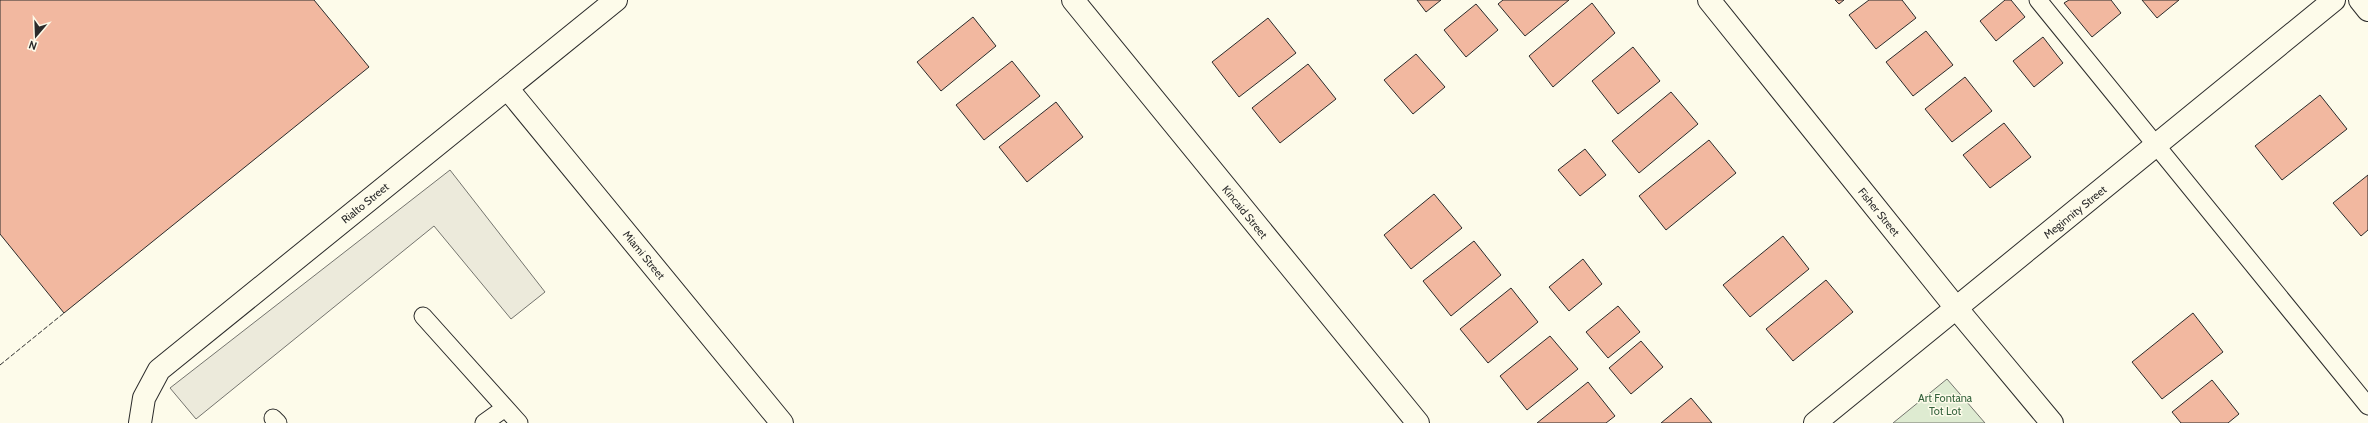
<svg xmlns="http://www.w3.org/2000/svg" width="2368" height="423" viewBox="0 0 2368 423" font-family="Cabin,sans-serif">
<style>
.green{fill:#deebd1;stroke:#74746e}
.parking{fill:#eceadb;stroke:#74746e}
.building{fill:#f2b8a0;stroke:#2b2b2b}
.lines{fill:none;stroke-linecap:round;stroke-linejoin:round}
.lane-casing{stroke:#2b2b2b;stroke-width:19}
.street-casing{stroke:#2b2b2b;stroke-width:24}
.lane{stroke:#fdfbea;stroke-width:17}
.street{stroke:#fdfbea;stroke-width:22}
.fence{stroke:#2b2b2b;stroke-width:1;stroke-dasharray:5 2;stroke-linecap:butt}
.labels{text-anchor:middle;stroke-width:3;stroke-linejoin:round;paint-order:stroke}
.street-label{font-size:11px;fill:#2b2b2b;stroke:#fdfbea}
.park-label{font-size:11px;fill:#34623c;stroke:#fdfbea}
</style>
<rect width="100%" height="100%" fill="#fdfbea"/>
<path class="green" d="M1947,379l38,44h-92z"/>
<path class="parking" d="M450,170l95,122 -34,27 -77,-93 -238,193 -26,-31z"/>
<path class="building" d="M0,0h314l55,67 -305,246 -64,-79z
M1417,0h24l-15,12z
M1503,0h66l-44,36 -27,-32z
M1835,0h9l-5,4z
M1869,0h33l14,18 -40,31 -27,-34z
M2005,0h6l14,17 -29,24 -16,-20z
M2069,0h42l10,13 -29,24 -28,-34z
M2142,0h37l-22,18z
M1592,3l23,30 -62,54 -24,-31z
M1476,4l22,26 -32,27 -22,-27z
M973,17l23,29 -55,45 -24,-29z
M1268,18l28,35 -57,44 -27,-35z
M1926,31l27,34 -40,31 -27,-34z
M2043,37l20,26 -29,24 -21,-26z
M1633,47l27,34 -42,33 -26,-33z
M1416,54l29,33 -32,27 -29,-34z
M1012,61l28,35 -56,44 -28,-35z
M1308,64l28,35 -56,44 -28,-35z
M1965,77l27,34 -40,31 -27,-33z
M1671,92l27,32 -59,49 -27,-32z
M2320,95l27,34 -65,51 -27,-34z
M1056,102l27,35 -56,45 -28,-35z
M2004,123l27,34 -41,31 -27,-33z
M1709,140l27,33 -70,57 -27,-34z
M1585,149l21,26 -26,21 -22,-26z
M2368,175v55l-7,6 -28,-33z
M1434,194l28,34 -51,41 -27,-34z
M1783,236l26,33 -59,48 -27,-32z
M1474,241l27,34 -50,41 -28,-35z
M1583,259l19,25 -33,27 -20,-24z
M1826,280l27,32 -60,49 -27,-32z
M1511,288l27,34 -50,41 -28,-34z
M1618,306l22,26 -32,26 -22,-26z
M2193,313l30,39 -61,47 -30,-37z
M1550,336l28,33 -51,41 -27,-34z
M1641,341l22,26 -32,27 -22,-26z
M2212,380l27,34 -11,9h-47l-9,-11z
M1588,382l27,34 -9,7h-69z
M1691,398l21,25h-51z"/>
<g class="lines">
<defs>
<path id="lane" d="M2038,0l330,406
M423,316l96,107
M273,418l5,5
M484,423l21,-15"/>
<path id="street" d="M1073,0l345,423
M1709,0l248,309 95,114
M2360,0l8,10
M507,88l275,335
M140,423l4,-25 15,-28 457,-370
M1815,423l519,-423"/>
</defs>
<use href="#lane" class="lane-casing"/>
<use href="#street" class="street-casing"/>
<use href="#lane" class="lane"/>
<use href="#street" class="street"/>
<path class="fence" d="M0,365l64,-52"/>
</g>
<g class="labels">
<g class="street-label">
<text transform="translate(365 203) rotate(-39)" y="4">Rialto Street</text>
<text transform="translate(1245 212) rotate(51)" y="4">Kincaid Street</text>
<text transform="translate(1879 212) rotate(51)" y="4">Fisher Street</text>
<text transform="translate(2075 212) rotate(-39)" y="4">Meginnity Street</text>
<text transform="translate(644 255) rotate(51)" y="4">Miami Street</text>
</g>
<g class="park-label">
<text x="1945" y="402">Art Fontana<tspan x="1945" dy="13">Tot Lot</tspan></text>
</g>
</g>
<g transform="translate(36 36) rotate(199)" stroke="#fdfbea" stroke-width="3" paint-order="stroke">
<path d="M0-3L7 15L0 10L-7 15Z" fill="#2b2b2b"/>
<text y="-6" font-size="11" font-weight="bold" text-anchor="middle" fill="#2b2b2b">N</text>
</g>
</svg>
